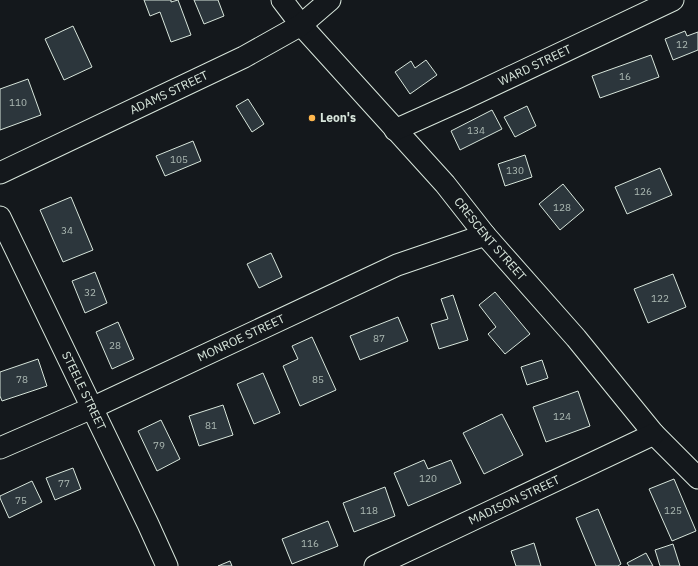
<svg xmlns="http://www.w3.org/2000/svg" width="698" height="566" viewBox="0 0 698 566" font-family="'IBM Plex Sans',sans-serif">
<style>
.building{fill:#2c363c;stroke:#d8e6dc}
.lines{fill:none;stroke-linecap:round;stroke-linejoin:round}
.minor-casing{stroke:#d8e6dc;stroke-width:23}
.minor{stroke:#14181c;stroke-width:21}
.poi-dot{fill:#ffb74d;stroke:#14181c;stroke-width:1.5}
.labels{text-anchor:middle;stroke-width:3;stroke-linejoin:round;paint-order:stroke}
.number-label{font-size:10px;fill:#adbab4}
.street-label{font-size:12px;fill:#d8e6dc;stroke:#14181c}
.poi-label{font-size:12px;font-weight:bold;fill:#d8e6dc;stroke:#14181c;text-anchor:start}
</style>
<rect width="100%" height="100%" fill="#14181c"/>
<path class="building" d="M144,0h27v2l7,-2 13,35 -20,7 -11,-30 -10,4z
M194,0h24l6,16 -20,8z
M73,26l19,41 -28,13 -19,-41z
M685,31l2,5 11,-4v18l-25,10 -8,-21z
M651,55l8,22 -59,21 -8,-22z
M426,60l11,15 -27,19 -15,-22 16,-11 4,7z
M28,79l13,36 -41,15v-41z
M248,99l16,25 -12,8 -16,-26z
M527,106l9,20 -21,11 -11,-20z
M492,110l10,19 -42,21 -9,-19z
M193,141l8,20 -36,15 -9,-20z
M525,155l7,22 -27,9 -7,-22z
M660,168l12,27 -45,19 -12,-27z
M563,184l21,26 -24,20 -21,-26z
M71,197l22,53 -30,12 -23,-52z
M271,253l11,24 -23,11 -12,-24z
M95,272l12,31 -22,10 -13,-32z
M673,274l13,33 -38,16 -14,-34z
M495,292l35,42 -25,20 -17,-20 8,-7 -17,-22z
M453,295l15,45 -29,9 -8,-25 17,-5 -7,-20z
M398,317l10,24 -48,19 -10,-24z
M118,322l16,37 -22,10 -16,-37z
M312,337l24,53 -36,16 -17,-40 15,-7 -6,-13z
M38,359l9,27 -45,15 -2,-5v-24z
M542,360l6,18 -21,7 -6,-18z
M263,373l17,40 -26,11 -17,-40z
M578,391l12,35 -44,16 -13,-35z
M223,405l10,30 -34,11 -10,-30z
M502,414l21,41 -39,19 -21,-41z
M161,420l19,39 -23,12 -19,-40z
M424,460l4,9 23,-9 10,23 -53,23 -14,-33z
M73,468l8,21 -26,11 -9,-22z
M674,479l22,52 -24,10 -23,-52z
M32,481l10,21 -33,16 -9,-20v-2z
M385,487l10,29 -41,16 -11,-29z
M598,509l23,55 -3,2h-22l-20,-48z
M328,521l10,25 -46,18 -10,-25z
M534,543l7,23h-25l-5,-15z
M673,544l7,22h-20l-5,-16z
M646,553l7,13h-24l-2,-3z
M230,561l2,5h-14z"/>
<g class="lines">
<defs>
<g id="minor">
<path id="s1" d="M282,0l19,25 144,159 40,51 91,103 78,96 44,44"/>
<path id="s2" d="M395,130l69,-31 209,-99"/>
<path id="s3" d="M0,173l244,-116 57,-32 29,-25"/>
<path id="s4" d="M0,217l148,307 19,42"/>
<path id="s5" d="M0,448l92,-40 305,-143 88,-30"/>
<path id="s6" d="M375,566l279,-132"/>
</g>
</defs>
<use href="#minor" class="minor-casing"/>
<use href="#minor" class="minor"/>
</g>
<circle class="poi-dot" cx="312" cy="118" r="4"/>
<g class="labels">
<g class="number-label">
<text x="682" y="48">12</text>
<text x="625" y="80">16</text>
<text x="18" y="106">110</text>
<text x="476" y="134">134</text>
<text x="179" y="163">105</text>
<text x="515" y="174">130</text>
<text x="643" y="195">126</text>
<text x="562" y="211">128</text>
<text x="67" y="234">34</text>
<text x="90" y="296">32</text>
<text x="660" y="302">122</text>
<text x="379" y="342">87</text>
<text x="115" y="349">28</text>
<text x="22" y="383">78</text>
<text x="318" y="383">85</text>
<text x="562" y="420">124</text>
<text x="211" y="429">81</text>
<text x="159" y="449">79</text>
<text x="428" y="482">120</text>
<text x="64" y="487">77</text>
<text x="21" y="504">75</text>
<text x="369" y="514">118</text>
<text x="673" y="514">125</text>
<text x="310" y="547">116</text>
</g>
<g class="street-label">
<text dy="4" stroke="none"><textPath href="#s2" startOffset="154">WARD STREET</textPath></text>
<text dy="4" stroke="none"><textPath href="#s3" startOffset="187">ADAMS STREET</textPath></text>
<text dy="4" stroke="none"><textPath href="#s1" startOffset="317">CRESCENT STREET</textPath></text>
<text dy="4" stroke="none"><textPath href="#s5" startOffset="265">MONROE STREET</textPath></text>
<text dy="4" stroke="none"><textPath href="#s4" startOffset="193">STEELE STREET</textPath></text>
<text dy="4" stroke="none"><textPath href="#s6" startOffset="154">MADISON STREET</textPath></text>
</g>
<g class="poi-label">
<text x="320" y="122">Leon's</text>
</g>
</g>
</svg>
